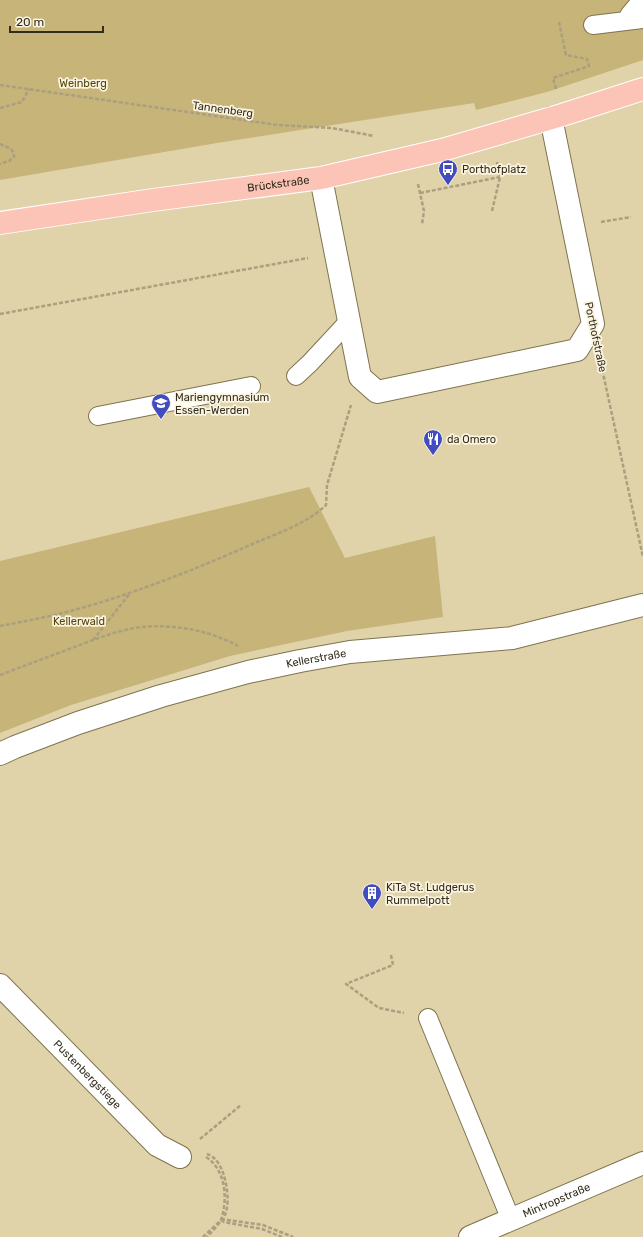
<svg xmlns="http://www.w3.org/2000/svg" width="643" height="1237" viewBox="0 0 643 1237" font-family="Rubik,sans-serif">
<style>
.green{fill:#c7b478}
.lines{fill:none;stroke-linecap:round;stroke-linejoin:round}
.service-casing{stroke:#7f744e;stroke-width:20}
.minor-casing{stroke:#7f744e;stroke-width:24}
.primary-casing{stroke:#fff;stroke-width:24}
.path{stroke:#aa9f7e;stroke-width:2.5;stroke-dasharray:4 2;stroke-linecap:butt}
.service{stroke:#fff;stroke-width:18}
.minor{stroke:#fff;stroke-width:22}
.primary{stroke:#fcc3b7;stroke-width:22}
.labels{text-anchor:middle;stroke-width:3.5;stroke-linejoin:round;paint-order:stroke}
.park-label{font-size:11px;fill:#53440a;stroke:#fbf4e0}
.street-label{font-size:11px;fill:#322d1d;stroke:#fbf4e0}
.poi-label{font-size:11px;fill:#322d1d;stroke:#fbf4e0;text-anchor:start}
</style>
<rect width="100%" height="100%" fill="#e0d3aa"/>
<path class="green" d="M0,0h643v60l-96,32 -71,18 -2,-7 -257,40 -217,37z
M309,487l36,71 90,-22 8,81 -96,14 -117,25 -159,49 -71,28v-172z"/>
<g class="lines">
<defs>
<path id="service" d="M626,21l4,-7 12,-14
M593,25l50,-6
M296,376l14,-13 39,-42
M98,416l153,-30
M428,1018l83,202"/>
<g id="minor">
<path d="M321,178l39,199 17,15 200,-42 16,-26 -42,-206"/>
<path id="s1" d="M0,754l15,-7 63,-24 83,-27 87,-24 52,-11 50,-9 162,-14 131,-33"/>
<path id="s2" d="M0,985l157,160 23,12"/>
<path id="s3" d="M470,1237l173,-74"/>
</g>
<g id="primary">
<path id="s4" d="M0,223l153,-23 168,-22 121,-28 120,-35 81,-26"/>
</g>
</defs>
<use href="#service" class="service-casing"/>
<use href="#minor" class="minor-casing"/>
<use href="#primary" class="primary-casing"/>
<path class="path" d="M0,85l278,40 54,3 42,8
M556,89l-3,-11 36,-12 -2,-7 -21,-4 -7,-33
M0,108l22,-6 7,-13
M0,144l11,5 3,4v4l-5,4 -9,3
M418,184l6,27 -2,13
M420,193l80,-16
M492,211l8,-34 -3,-15
M601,222l30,-5
M0,314l308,-56
M601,364l42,193
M0,626c21,-4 42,-8 63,-13 66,-17 131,-43 194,-71 22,-9 52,-20 69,-37l1,-20 24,-80
M93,640l38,-48
M0,675c26,-10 51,-19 77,-29 21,-8 42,-16 64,-19 33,-3 68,3 97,19
M391,955l2,10 -47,19 33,24 25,5
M200,1139l41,-34
M206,1157c20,13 22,42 15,63 -2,5 -11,13 -14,17
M221,1219l42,6 30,12
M221,1220l3,2 38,7 20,8
M203,1237c5,-5 19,-17 22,-22 6,-14 1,-45 -10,-56 -2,-2 -5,-4 -8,-5"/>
<use href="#service" class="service"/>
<use href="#minor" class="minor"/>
<use href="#primary" class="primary"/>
</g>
<defs>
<symbol id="bus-pin" viewBox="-11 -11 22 30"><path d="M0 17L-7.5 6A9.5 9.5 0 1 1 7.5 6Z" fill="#404cc0" stroke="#fbf4e0"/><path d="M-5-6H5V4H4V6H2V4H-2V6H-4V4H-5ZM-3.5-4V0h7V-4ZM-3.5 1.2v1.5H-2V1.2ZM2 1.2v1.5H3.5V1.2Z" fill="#fff"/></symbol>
<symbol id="school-pin" viewBox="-11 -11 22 30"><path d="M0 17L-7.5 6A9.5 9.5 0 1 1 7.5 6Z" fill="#404cc0" stroke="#fbf4e0"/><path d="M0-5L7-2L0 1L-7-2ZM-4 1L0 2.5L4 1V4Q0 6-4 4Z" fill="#fff"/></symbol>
<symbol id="restaurant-pin" viewBox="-11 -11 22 30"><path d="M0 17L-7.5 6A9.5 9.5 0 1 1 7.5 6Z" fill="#404cc0" stroke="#fbf4e0"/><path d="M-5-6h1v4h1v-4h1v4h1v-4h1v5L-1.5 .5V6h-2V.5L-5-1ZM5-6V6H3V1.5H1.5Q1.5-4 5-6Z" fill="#fff"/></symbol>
<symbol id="building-pin" viewBox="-11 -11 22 30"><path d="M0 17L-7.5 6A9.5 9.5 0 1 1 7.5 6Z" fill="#404cc0" stroke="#fbf4e0"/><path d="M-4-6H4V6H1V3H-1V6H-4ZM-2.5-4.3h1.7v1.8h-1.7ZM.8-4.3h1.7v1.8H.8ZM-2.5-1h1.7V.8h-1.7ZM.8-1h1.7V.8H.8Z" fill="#fff"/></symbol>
</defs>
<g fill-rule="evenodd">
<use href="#bus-pin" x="437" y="158" width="22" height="30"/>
<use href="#school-pin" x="150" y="392" width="22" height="30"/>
<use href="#restaurant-pin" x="422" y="428" width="22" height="30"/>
<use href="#building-pin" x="361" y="882" width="22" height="30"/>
</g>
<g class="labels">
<g class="park-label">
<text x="83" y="87">Weinberg</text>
<text x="79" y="625">Kellerwald</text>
</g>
<g class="street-label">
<text transform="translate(223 109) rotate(8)" y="4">Tannenberg</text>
<text dy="4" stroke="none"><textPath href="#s4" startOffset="281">Brückstraße</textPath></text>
<text transform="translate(596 337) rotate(78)" y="4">Porthofstraße</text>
<text dy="4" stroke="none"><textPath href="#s1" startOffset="331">Kellerstraße</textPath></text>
<text dy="4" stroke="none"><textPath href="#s2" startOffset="125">Pustenbergstiege</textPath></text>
<text dy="4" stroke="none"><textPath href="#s3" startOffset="94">Mintropstraße</textPath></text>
</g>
<g class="poi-label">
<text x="462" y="173">Porthofplatz</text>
<text x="175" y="401">Mariengymnasium<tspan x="175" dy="13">Essen-Werden</tspan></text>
<text x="447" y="443">da Omero</text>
<text x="386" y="891">KiTa St. Ludgerus<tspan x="386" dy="13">Rummelpott</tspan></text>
</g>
</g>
<path d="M10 26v6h93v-6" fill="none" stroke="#322d1d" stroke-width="2"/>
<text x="16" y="26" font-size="12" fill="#322d1d" stroke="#fbf4e0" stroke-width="3" paint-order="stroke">20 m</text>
</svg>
